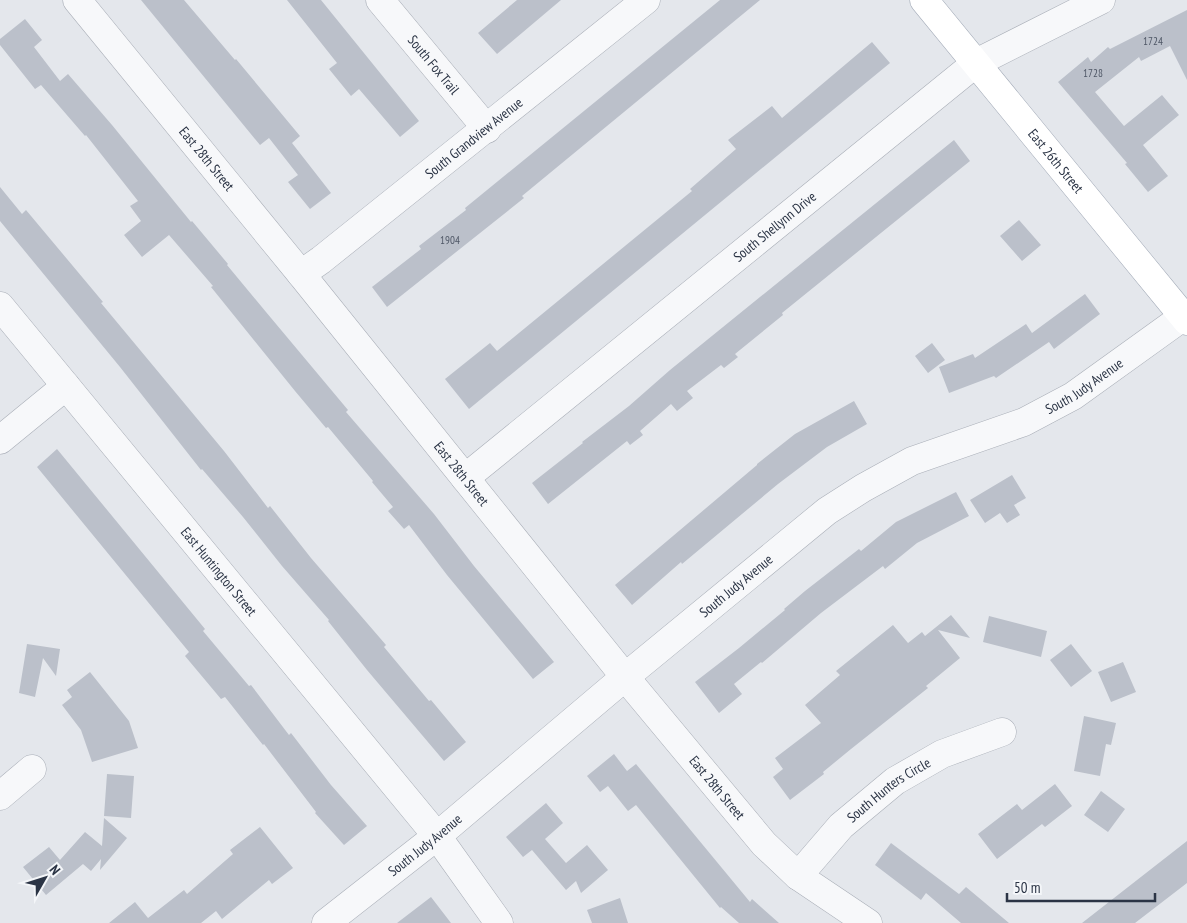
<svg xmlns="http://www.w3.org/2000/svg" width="1187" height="923" viewBox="0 0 1187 923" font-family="'PT Sans Narrow',sans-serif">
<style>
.building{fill:#bbc0ca}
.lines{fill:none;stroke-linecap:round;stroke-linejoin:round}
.minor-casing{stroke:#a9aeb7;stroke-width:29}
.major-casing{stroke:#a3abb8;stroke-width:29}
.minor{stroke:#f7f8fa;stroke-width:28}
.major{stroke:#fff;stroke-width:28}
.labels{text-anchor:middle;stroke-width:4.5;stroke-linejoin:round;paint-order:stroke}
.number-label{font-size:11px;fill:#4f5766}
.street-label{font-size:14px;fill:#2b3445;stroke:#f4f6f9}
</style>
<rect width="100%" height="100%" fill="#e4e7ec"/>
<path class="building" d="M141,0h43l51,60 1,-1 64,77 -8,7 39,50 -21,16 -22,-27 10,-7 -29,-37 -9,7z
M287,0h34l98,121 -19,16 -41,-48 -8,7 -22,-27 8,-6z
M517,0h44l-64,54 -19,-21z
M720,0h40l-238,196 2,2 -137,109 -15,-20 49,-38 -2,-3 47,-36 -1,-2z
M1187,10v70l-17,-34 -29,15 -2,-4 -44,35 29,34 38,-31 17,20 -36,30 25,31 -20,16 -23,-28 2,-1 -69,-81 30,-25 3,5 17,-15 2,2z
M25,19l17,21 -8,7 26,34 8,-7 44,51 79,97 1,-1 36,43 -1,1 39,47 82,98 -2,2 88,102 40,52 80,96 -21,17 -86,-104 -38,-50 -5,4 -16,-18 5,-4 -21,-25 1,-1 -45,-54 -2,1 -31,-37 -84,-104 2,-1 -44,-51 -27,22 -18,-22 17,-14 -11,-15 8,-5 -52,-66 -1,1 -44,-51 -6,4 -35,-44v-6z
M872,42l18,21 -421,346 -24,-30 45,-36 7,8 195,-160 -2,-2 46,-40 -8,-9 44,-34 10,12z
M954,140l16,21 -188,152 1,2 -48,39 3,3 -14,11 -3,-3 -34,26 6,7 -16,13 -6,-7 -31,27 3,4 -13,10 -3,-4 -79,63 -16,-21 51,-40 -1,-1 47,-36 41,-36z
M0,187l22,27 4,-4 77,92 -2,1 123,148 44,57 2,-2 41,52 75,87 -2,2 45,54 2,-1 35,42 -22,19 -77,-91 -39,-49 1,-1 -47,-54 -39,-49 -41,-48 -1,1 -81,-103 -120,-146z
M1019,220l22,25 -19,16 -22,-25z
M1085,294l15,20 -46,35 -5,-7 -53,36 -2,-2 -45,17 -10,-26 34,-13 2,4 51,-34 6,9z
M932,343l13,17 -17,13 -13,-17z
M854,401l13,23 -40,23 -49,37 -96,80 -1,-2 -49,43 -17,-20 142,-120v-1l38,-30z
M57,449l148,180 -2,2 46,55 2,-1 38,50 2,-2 40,52 36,41 -23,19 -29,-32 1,-1 -52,-68 -1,1 -38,-48 -4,2 -36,-43 4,-4 -152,-185z
M1012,475l14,23 -12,7 6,10 -13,8 -7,-10 -15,10 -15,-23z
M956,492l13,24 -52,27 -32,26 -2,-3 -62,47 -59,50 -1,-1 -27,22 8,10 -23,19 -24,-31 44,-34 46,-38 -1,-1 21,-18 54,-42 2,2 35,-29z
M951,615l19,23 -32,-8 22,28 -34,28 2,2 -77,61 -28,23 1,2 -34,26 -17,-23 10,-8 -8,-11 46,-35 -16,-18 35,-30 -4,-4 57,-46 15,18 14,-11 3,4z
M989,616l58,15 -6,26 -58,-15z
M27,644l33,5 -4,27 -13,-18 -8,39 -16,-4z
M1071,644l21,27 -21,16 -21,-27z
M1123,662l13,30 -25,10 -13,-30z
M90,672l39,49 9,27 -46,14 -11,-32 -19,-25 10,-8 -5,-7z
M1084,716l32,7 -5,22 -5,-1 -6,32 -26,-5z
M614,754l13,17 9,-7 114,138 2,-3 27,24h-40l-18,-16 -1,1 -84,-103 -8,6 -20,-25 -8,6 -13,-16z
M107,774l27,2 -3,42 -27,-2z
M1055,784l17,22 -27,21 -3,-3 -45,35 -19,-25 39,-30 5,6z
M1101,791l24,18 -17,23 -24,-17z
M546,803l17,20 -18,16 21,24 21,-18 21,25 -27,23 -5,-12 -10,9 -34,-40 -9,7 -17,-20z
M104,818l23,20 -27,32 1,-11 -10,12 -8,-7 -37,31 -23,-28 26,-20 11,13 25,-28 17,14z
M260,827l33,41 -21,16 -3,-4 -47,39 -6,-8 -15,12h-92l26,-21 13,16 36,-28 3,4 46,-40 -3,-4z
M1187,841v42l-52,40h-53z
M891,843l68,51 7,-7 43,36h-48l-35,-30 -5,7 -46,-35z
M431,897l20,26h-54z
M620,898l8,25h-36l-5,-13z"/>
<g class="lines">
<defs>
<g id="minor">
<path id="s1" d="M77,0l224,274 324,403 139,167 34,32 70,47"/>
<path id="s2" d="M380,0l107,129"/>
<path id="s3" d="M301,274l20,-14 325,-260"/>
<path id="s4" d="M0,306l437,530 62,87"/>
<path d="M0,440l66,-54"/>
<path id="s5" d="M465,478l511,-415 125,-63"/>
<path d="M0,796l32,-27"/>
<path id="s6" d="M798,876l43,-50 54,-45 47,-27 60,-22"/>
<path id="s7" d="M326,923l111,-87 188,-159 202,-166 36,-23 49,-27 112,-39 49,-26 114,-82"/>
</g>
<g id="major">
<path id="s8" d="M924,0l263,321"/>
</g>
</defs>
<use href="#minor" class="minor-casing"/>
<use href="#major" class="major-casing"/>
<use href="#minor" class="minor"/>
<use href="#major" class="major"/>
</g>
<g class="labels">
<g class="number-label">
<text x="1153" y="45">1724</text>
<text x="1093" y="77">1728</text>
<text x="450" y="244">1904</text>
</g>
<g class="street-label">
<text dy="5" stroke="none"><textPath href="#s2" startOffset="84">South Fox Trail</textPath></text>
<text dy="5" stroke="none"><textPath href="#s3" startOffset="220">South Grandview Avenue</textPath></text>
<text dy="5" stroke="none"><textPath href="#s1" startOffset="205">East 28th Street</textPath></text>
<text dy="5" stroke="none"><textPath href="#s8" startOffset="208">East 26th Street</textPath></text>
<text dy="5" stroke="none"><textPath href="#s5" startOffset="399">South Shellynn Drive</textPath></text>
<text dy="5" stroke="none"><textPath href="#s7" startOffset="936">South Judy Avenue</textPath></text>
<text dy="5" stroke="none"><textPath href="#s1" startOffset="610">East 28th Street</textPath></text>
<text dy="5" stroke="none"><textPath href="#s4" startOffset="344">East Huntington Street</textPath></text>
<text dy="5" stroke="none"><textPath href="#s7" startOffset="531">South Judy Avenue</textPath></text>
<text dy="5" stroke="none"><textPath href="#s1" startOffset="1015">East 28th Street</textPath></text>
<text dy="5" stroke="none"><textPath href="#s6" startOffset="126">South Hunters Circle</textPath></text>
<text dy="5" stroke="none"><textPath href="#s7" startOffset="126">South Judy Avenue</textPath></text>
</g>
</g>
<g transform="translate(45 878) rotate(51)" stroke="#f4f6f9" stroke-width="4" paint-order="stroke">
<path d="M0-4L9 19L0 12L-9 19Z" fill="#2b3445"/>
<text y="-8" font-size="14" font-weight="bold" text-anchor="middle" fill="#2b3445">N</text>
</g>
<path d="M1007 893v8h148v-8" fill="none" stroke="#2b3445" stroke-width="2.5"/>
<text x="1014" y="893" font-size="15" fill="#2b3445" stroke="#f4f6f9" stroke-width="4" paint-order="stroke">50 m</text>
</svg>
